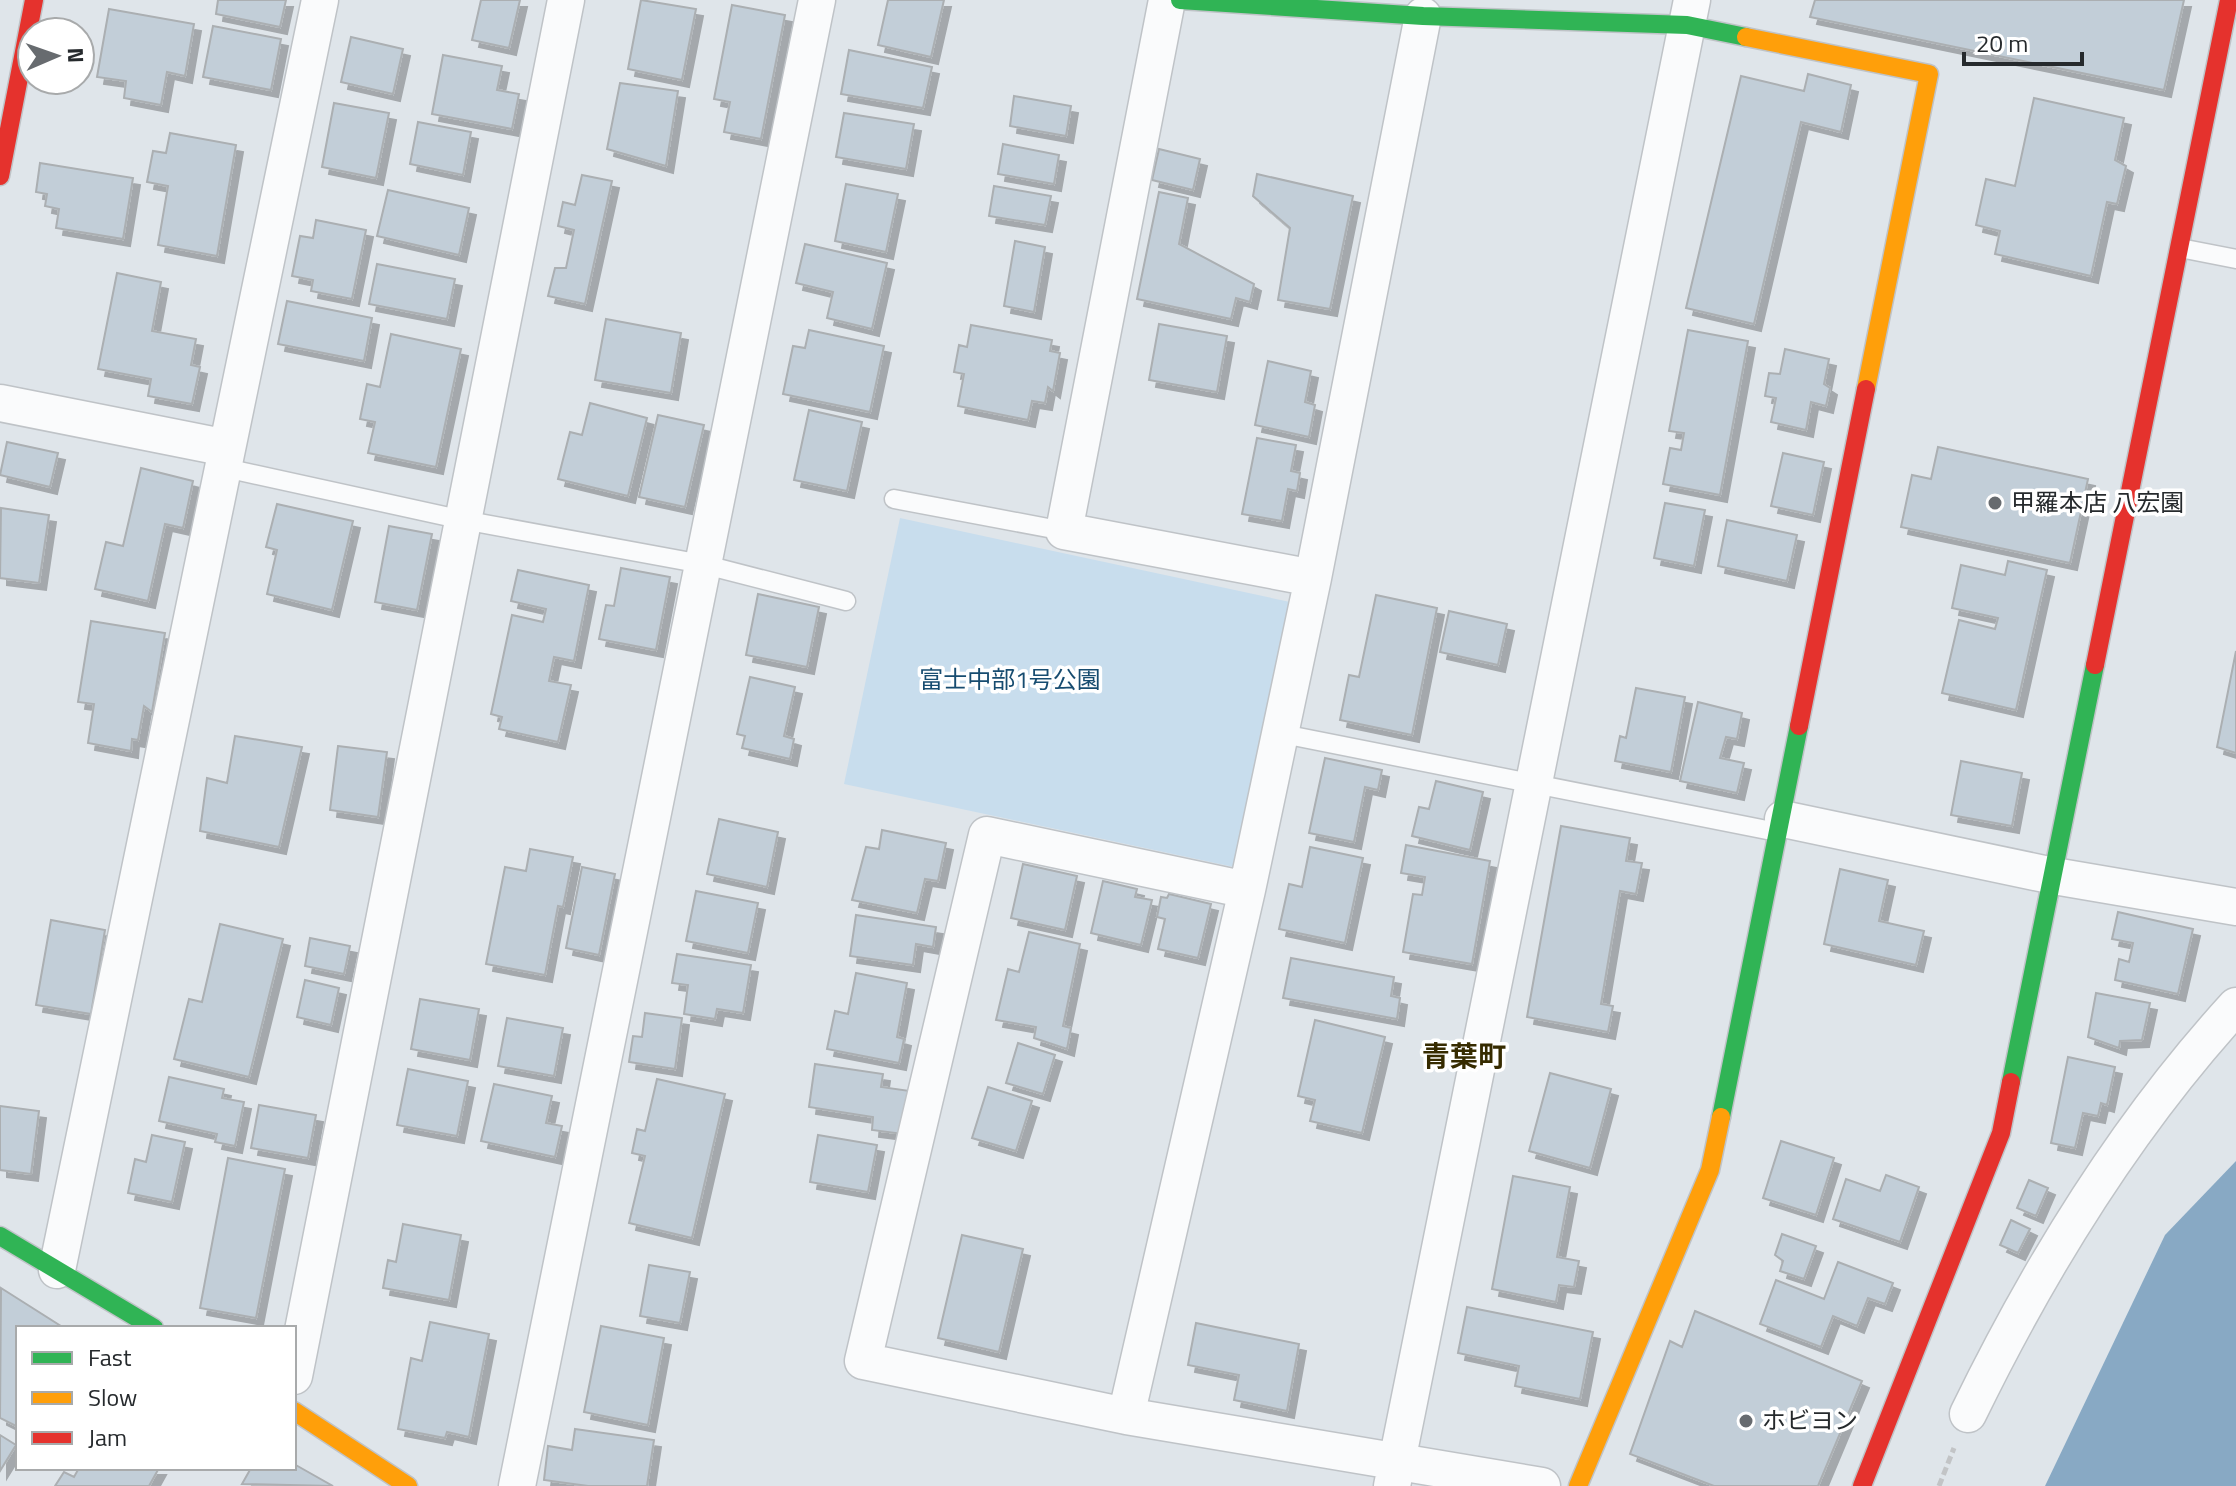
<svg xmlns="http://www.w3.org/2000/svg" width="2236" height="1486" viewBox="0 0 2236 1486" font-family="'Titillium Web','Noto Sans JP',sans-serif">
<style>
.green{fill:#c8dded}
.water{fill:#88a9c4}
.building{fill:#c2ced8;stroke:#abafb2;stroke-width:2;filter:url(#shadow)}
.lines{fill:none;stroke-linecap:round;stroke-linejoin:round}
.lane-casing{stroke:#bfc3c7;stroke-width:21}
.street-casing{stroke:#bfc3c7;stroke-width:39}
.fast-casing{stroke:#bfc3c7;stroke-width:21}
.slow-casing{stroke:#bfc3c7;stroke-width:21}
.jam-casing{stroke:#bfc3c7;stroke-width:21}
.path{stroke:#c2c4c6;stroke-width:5;stroke-dasharray:8 4;stroke-linecap:butt}
.lane{stroke:#fafbfc;stroke-width:18}
.street{stroke:#fafbfc;stroke-width:36}
.fast{stroke:#30b455;stroke-width:18}
.slow{stroke:#ff9f0a;stroke-width:18}
.jam{stroke:#e5322d;stroke-width:18}
.poi-dot{fill:#676b6f;stroke:#fff;stroke-width:3}
.labels{text-anchor:middle;stroke-width:7;stroke-linejoin:round;paint-order:stroke}
.poi-label{font-size:24px;fill:#262a2d;stroke:#fff;text-anchor:start}
.park-label{font-size:24px;fill:#174c70;stroke:#fff}
.quarter-label{font-size:28px;font-weight:bold;fill:#362b00;stroke:#fff}
</style>
<defs>
<filter id="shadow"><feDropShadow dx="7" dy="7" stdDeviation="0" flood-color="#0004"/></filter>
</defs>
<rect width="100%" height="100%" fill="#dfe5ea"/>
<path class="green" d="M900,518l390,84 -56,265 -390,-83z"/>
<path class="water" d="M2236,1161v325h-191l120,-251z"/>
<path class="building" d="M218,0h68l-6,27 -64,-13z
M481,0h39l-11,48 -37,-8z
M641,0l55,9 -14,71 -54,-11z
M888,0h56l-13,57 -53,-12z
M1815,0h369l-20,90 -354,-73z
M732,5l53,10 -24,124 -37,-7 6,-30 -16,-3z
M109,9l85,15 -9,52 -18,-4 -6,33 -37,-7 2,-17 -29,-4z
M213,26l68,13 -10,51 -68,-13z
M351,37l52,12 -10,45 -52,-12z
M849,50l83,17 -9,41 -82,-14z
M443,55l59,11 -5,24 22,4 -7,35 -80,-15z
M1808,74l43,11 -10,47 -40,-10 -47,202 -68,-16 55,-232 63,15z
M620,83l58,8 -12,75 -59,-17z
M1014,96l57,10 -5,30 -56,-10z
M2034,98l90,20 -9,42 11,6 -9,38 -10,-2 -16,74 -96,-22 5,-23 -24,-6 10,-46 29,7z
M334,103l55,10 -13,65 -54,-11z
M844,113l70,11 -8,45 -70,-12z
M418,122l53,10 -8,43 -53,-11z
M170,133l66,12 -19,111 -59,-11 10,-59 -21,-4 6,-31 13,2z
M1003,144l56,11 -5,29 -56,-10z
M1159,149l41,10 -7,31 -41,-10z
M40,163l93,15 -10,61 -67,-11 3,-19 -14,-3 2,-12 -11,-2z
M1257,174l96,22 -23,113 -52,-9 12,-72 -37,-32z
M582,175l30,6 -27,123 -37,-8 7,-28h11l8,-38 -16,-4 5,-24 12,3z
M846,184l52,10 -12,58 -51,-11z
M994,186l57,10 -6,29 -56,-9z
M388,190l81,18 -10,47 -82,-19z
M1159,192l29,6 -9,46 75,40 -4,18 -14,-4 -5,21 -94,-20z
M316,220l50,10 -14,69 -41,-8 2,-11 -21,-4 8,-40 13,2z
M1015,241l30,6 -11,65 -30,-6z
M805,244l82,19 -15,66 -45,-11 6,-26 -37,-9z
M377,264l78,15 -8,40 -78,-15z
M117,273l44,9 -9,49 44,8 -5,26 9,2 -8,37 -44,-8 3,-17 -53,-10z
M287,301l85,17 -8,43 -86,-17z
M606,319l75,14 -10,60 -76,-13z
M1159,324l68,12 -10,56 -68,-12z
M971,325l81,15 -2,11 10,2 -7,38 -5,-4 -3,16 -13,-2 -4,19 -70,-14 6,-32 -10,-2 5,-27 8,2z
M809,330l75,16 -14,66 -87,-18 10,-48 12,2z
M1688,330l60,11 -28,154 -57,-11 7,-36 11,2 3,-17 -15,-2z
M391,334l70,15 -25,118 -68,-14 7,-31 -15,-3 7,-35 13,3z
M1785,349l44,10 -5,25 6,4 -4,18 -15,-4 -5,28 -35,-8 5,-24 -11,-2 4,-23 11,1z
M1268,361l43,10 -6,31 10,3 -6,32 -54,-12z
M590,403l57,15 -19,78 -70,-17 12,-47 12,3z
M809,410l53,12 -15,69 -53,-11z
M658,415l46,10 -19,82 -46,-10z
M1257,438l39,7 -5,26 9,2 -3,18 -9,-2 -6,32 -40,-7z
M7,442l51,11 -8,34 -50,-12z
M1938,447l150,32 -18,84 -169,-36 11,-52 19,4z
M1783,453l41,9 -11,53 -42,-9z
M141,468l52,13 -10,47 -18,-4 -17,77 -53,-12 11,-47 17,4z
M1665,503l40,7 -11,56 -40,-8z
M277,504l76,17 -21,89 -65,-16 10,-44 -11,-3z
M1,508l48,7 -10,68 -39,-5z
M1727,520l70,15 -10,46 -69,-15z
M389,526l43,8 -15,76 -42,-8z
M2008,561l39,9 -31,140 -74,-17 17,-73 36,9 3,-11 -46,-10 9,-43 44,10z
M621,568l49,9 -14,73 -57,-11 7,-34 8,1z
M518,570l71,15 -15,76 -20,-4 -5,24 22,4 -13,57 -59,-13 3,-12 -11,-3 21,-99 31,7 3,-13 -35,-8z
M758,594l61,13 -12,60 -61,-12z
M1376,595l61,13 -25,127 -72,-15 9,-45 10,2z
M1449,611l58,13 -9,41 -58,-13z
M91,621l74,12 -13,79 -8,-6 -6,34 -6,-1 -1,12 -43,-8 6,-39 -16,-2z
M2236,651v102l-19,-6z
M750,677l45,10 -11,49 10,3 -4,20 -48,-11 3,-12 -8,-2z
M1636,688l49,9 -14,75 -56,-11 5,-25 6,2z
M1698,702l44,11 -5,26 -11,-2 -6,21 24,5 -7,30 -57,-12z
M235,736l67,11 -23,100 -79,-16 7,-53 20,5z
M338,746l49,6 -9,65 -48,-7z
M1325,758l57,12 -4,20 -13,-3 -11,55 -45,-9z
M1961,761l61,12 -10,53 -61,-11z
M1436,781l47,11 -13,58 -58,-14 7,-29 10,2z
M719,819l59,13 -11,55 -60,-13z
M1561,826l69,12 -4,23 16,2 -6,31 -16,-3 -19,113 12,2 -5,26 -81,-15z
M882,830l64,13 -8,38 -13,-2 -8,34 -65,-13 14,-53 13,2z
M1406,845l84,16 -18,103 -69,-12 10,-58 9,1 3,-18 -24,-4z
M1310,847l53,11 -18,85 -66,-14 10,-45 13,3z
M530,849l43,8 -10,50 -5,-1 -13,69 -59,-11 19,-97 21,4z
M1023,864l54,12 -12,54 -54,-12z
M582,867l33,7 -16,81 -33,-7z
M1840,869l48,11 -9,41 45,10 -8,34 -92,-21z
M1103,881l34,8 -2,8 17,3 -11,45 -50,-12z
M696,891l62,12 -10,50 -62,-12z
M1169,894l42,10 -13,54 -40,-9 7,-30 -8,-2 4,-20 6,1z
M2118,912l75,17 -15,65 -63,-14 4,-21 10,3 4,-19 -21,-4z
M856,915l80,12 -3,20 -17,-3 -3,21 -63,-9z
M51,920l54,10 -14,84 -55,-9z
M220,924l63,15 -34,138 -75,-18 15,-60 13,3z
M1029,932l51,12 -17,82 8,2 -4,21 -33,-11 2,-11 -40,-7 12,-51 11,3z
M310,938l40,8 -6,28 -39,-8z
M677,954l74,11 -8,48 -26,-4 -2,10 -31,-5 4,-29 -16,-2z
M1291,958l103,19 -3,19 9,2 -3,21 -114,-21z
M856,973l51,10 -10,54 7,2 -5,24 -72,-14 8,-38 13,3z
M305,980l34,8 -8,37 -34,-8z
M2096,993l54,10 -8,37 -22,1 -1,7 -31,-11z
M420,999l59,10 -9,51 -59,-11z
M645,1013l37,5 -7,51 -46,-7 4,-26 9,1z
M507,1018l56,10 -9,48 -56,-10z
M1315,1020l70,17 -23,96 -52,-12 5,-21 -17,-4z
M1018,1043l37,12 -12,39 -37,-11z
M2068,1057l47,10 -8,38 -6,-2 -3,13 -15,-3 -8,35 -24,-5z
M815,1064l68,10 -2,13 29,4 -7,43 -31,-4 1,-13 -64,-10z
M408,1069l60,12 -11,55 -60,-11z
M1550,1073l61,16 -21,79 -61,-17z
M169,1077l55,12 -2,9 22,4 -9,44 -20,-4 2,-8 -58,-13z
M657,1079l68,15 -33,144 -63,-15 16,-67 -13,-3 5,-24 8,2z
M494,1084l58,12 -6,27 16,3 -7,31 -74,-16z
M988,1087l44,14 -16,50 -44,-13z
M259,1105l57,10 -8,43 -57,-10z
M0,1106l39,5 -8,63 -31,-4z
M152,1135l33,7 -13,60 -44,-9 7,-34 11,3z
M818,1135l59,10 -9,47 -58,-10z
M1781,1141l53,17 -18,57 -53,-17z
M228,1158l57,11 -29,149 -56,-10z
M1886,1175l33,12 -19,55 -67,-23 13,-40 34,12z
M1513,1176l57,11 -13,70 22,4 -5,26 -15,-2 -3,17 -64,-13z
M2029,1180l19,8 -12,28 -19,-8z
M2011,1220l19,9 -12,24 -18,-8z
M403,1224l58,11 -12,65 -66,-12 5,-28 8,2z
M1782,1234l34,12 -12,33 -24,-8 3,-10 -8,-6z
M962,1235l61,14 -24,103 -61,-14z
M1838,1262l55,21 -8,21 -17,-6 -11,28 -24,-10 -12,31 -61,-23 16,-44 48,19z
M649,1265l41,7 -10,51 -40,-7z
M1,1288l63,40h-46v99l-18,-9z
M1467,1307l126,25 -13,67 -65,-13 4,-20 -61,-13z
M1695,1311l167,70 -44,105h-104l-84,-32 40,-113 12,6z
M430,1322l59,12 -20,103 -22,-5 -2,6 -47,-9 13,-71 11,3z
M1196,1323l103,21 -12,67 -53,-11 5,-25 -51,-10z
M601,1326l63,12 -16,87 -64,-13z
M575,1429l79,11 -7,46h-59l-44,-6 4,-34 24,4z
M0,1435l16,10 -16,26z
M294,1464l39,22 -91,-2 9,-16h43z
M79,1468h80l-10,18h-94l9,-14 10,5z"/>
<g class="lines">
<defs>
<path id="lane" d="M2180,248l56,11
M221,467l242,53 239,44 144,37
M894,499l170,32
M1278,733l499,99"/>
<path id="street" d="M1167,0l-103,531 249,47
M0,403l227,45
M1783,819l271,57 182,31
M1247,890l-260,-55 -124,526 263,55 416,70
M57,1270l263,-1270
M294,1376l272,-1376
M1968,1414c71,-146 158,-288 268,-408
M1126,1416l121,-526 66,-312 110,-562
M517,1486l300,-1486
M1392,1486l300,-1486"/>
<path id="fast" d="M1180,0l243,16 264,9 59,12
M2011,1082l84,-417
M1721,1117l78,-391
M0,1236l154,92"/>
<path id="slow" d="M1746,37l183,37 -63,315
M294,1411l114,75
M1578,1486l132,-316 11,-53"/>
<path id="jam" d="M0,176l34,-176
M2095,665l134,-665
M1799,726l67,-337
M1862,1486l139,-353 10,-51"/>
</defs>
<use href="#lane" class="lane-casing"/>
<use href="#street" class="street-casing"/>
<use href="#fast" class="fast-casing"/>
<use href="#slow" class="slow-casing"/>
<use href="#jam" class="jam-casing"/>
<path class="path" d="M1939,1486l15,-38"/>
<use href="#lane" class="lane"/>
<use href="#street" class="street"/>
<use href="#fast" class="fast"/>
<use href="#slow" class="slow"/>
<use href="#jam" class="jam"/>
</g>
<g class="poi-dot">
<circle cx="1995" cy="503" r="8"/>
<circle cx="1746" cy="1421" r="8"/>
</g>
<g class="labels">
<g class="poi-label">
<text x="2011" y="511">甲羅本店 八宏園</text>
<text x="1762" y="1429">ホビヨン</text>
</g>
<g class="park-label">
<text x="1010" y="688">富士中部1号公園</text>
</g>
<g class="quarter-label">
<text x="1464" y="1066">青葉町</text>
</g>
</g>
<rect x="16" y="1326" width="280" height="144" fill="#ffffff" stroke="#a8aaab" stroke-width="2"/>
<rect x="32" y="1352" width="40" height="12" fill="#30b455" stroke="#a8aaab" stroke-width="2"/>
<text x="88" y="1366" font-size="24" fill="#262a2d">Fast</text>
<rect x="32" y="1392" width="40" height="12" fill="#ff9f0a" stroke="#a8aaab" stroke-width="2"/>
<text x="88" y="1406" font-size="24" fill="#262a2d">Slow</text>
<rect x="32" y="1432" width="40" height="12" fill="#e5322d" stroke="#a8aaab" stroke-width="2"/>
<text x="88" y="1446" font-size="24" fill="#262a2d">Jam</text>
<g transform="translate(56 56) rotate(88)"><circle r="38" fill="#ffffff" stroke="#a8aaab" stroke-width="2"/>
<path d="M0-6L14 30L0 20L-14 30Z" fill="#676b6f"/>
<text y="-12" font-size="22" font-weight="bold" text-anchor="middle" fill="#262a2d">N</text>
</g>
<path d="M1964 52v12h118v-12" fill="none" stroke="#262a2d" stroke-width="4"/>
<text x="1976" y="52" font-size="24" fill="#262a2d" stroke="#ffffff" stroke-width="6" paint-order="stroke">20 m</text>
</svg>
